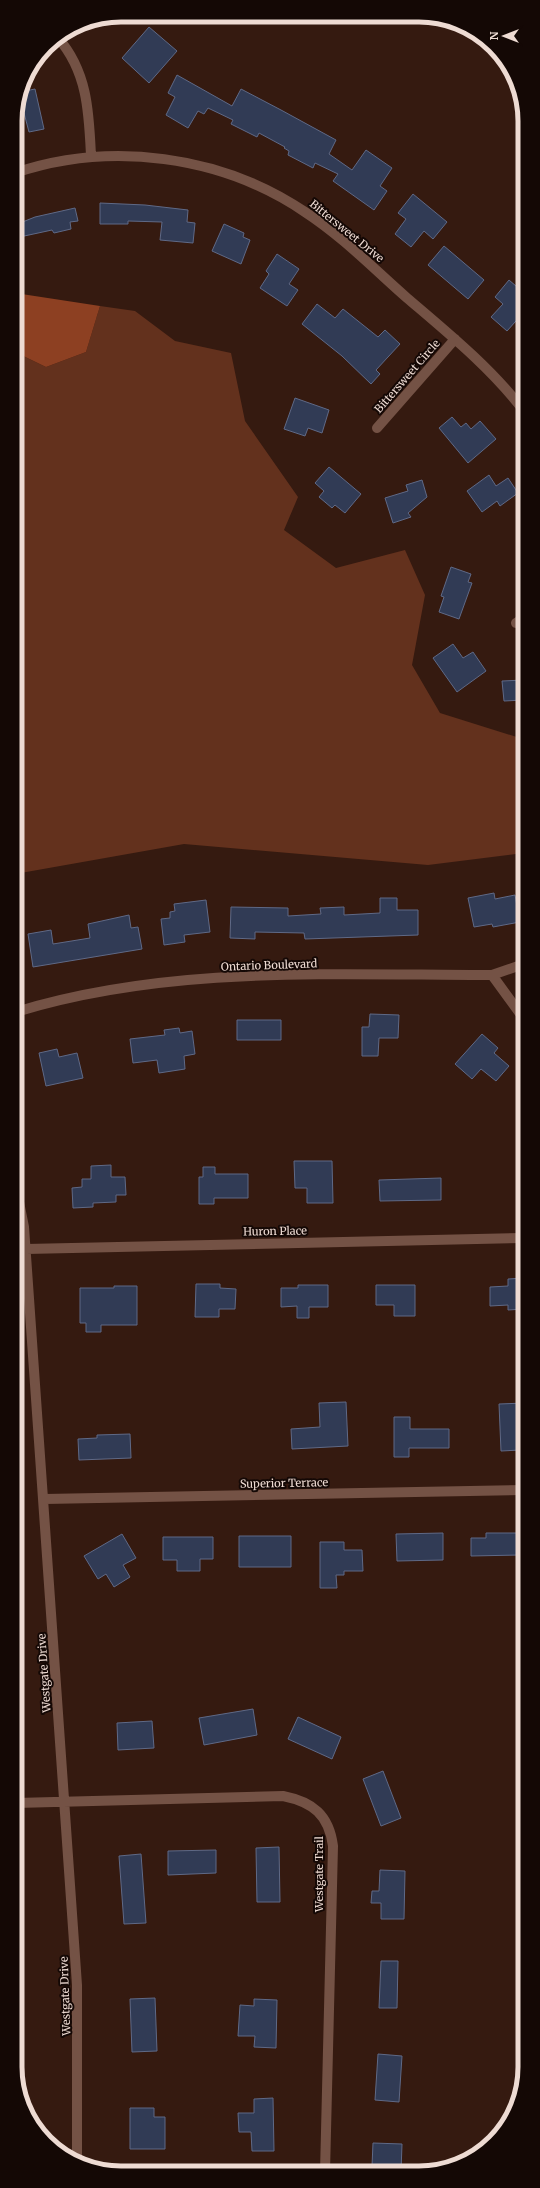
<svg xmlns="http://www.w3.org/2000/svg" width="540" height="2188" viewBox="0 0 540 2188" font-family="Merriweather,serif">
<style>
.green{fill:#63311d}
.forest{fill:#8d4022}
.building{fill:#313b55;stroke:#5f6986}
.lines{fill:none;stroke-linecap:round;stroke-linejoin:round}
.minor{stroke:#745245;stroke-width:10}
.labels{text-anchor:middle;stroke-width:4;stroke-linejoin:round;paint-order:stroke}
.street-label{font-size:11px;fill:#eedbd3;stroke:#140805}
.rim{fill:none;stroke:#eedbd3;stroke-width:5}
</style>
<rect width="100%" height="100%" fill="#351a10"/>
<path class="green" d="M100,306l35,5 40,30 56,12 14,68 53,76 -14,33 52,38 69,-18 20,45 -13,70 28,48 80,25 4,-1v116l-96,12 -244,-21 -169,30v-522l31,15 40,-15z"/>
<path class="forest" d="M15,293l85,13 -14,46 -40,15 -31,-15z"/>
<path class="building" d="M149,27l28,24 -28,32 -27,-25z
M177,75l55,31 9,-17 40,21 55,30 -7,14 23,16 14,-20 26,18 -12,18 7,5 -13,19 -41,-29 5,-7 -23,-11 -2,5 -25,-13 1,-4 -5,-3 1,-1 -26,-14 -2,4 -26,-13 2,-4 -25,-12 -4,6 -6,-3 -10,17 -22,-13 9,-18 -7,-4z
M35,89l9,40 -15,3 -5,-19 -9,1 5,-22z
M413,194l34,28 -14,17 -9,-8 -13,16 -16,-13 11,-15 -8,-6z
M100,203l45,2 43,5 -1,12 8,1 -2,20 -33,-3 2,-18 -34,-1v3h-28z
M75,208l3,13 -8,1 1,7 -17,4 -2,-3 -37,8v-13l20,-8z
M224,224l20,9 -1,4 7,3 -9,24 -29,-13z
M444,246l40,34 -16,19 -40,-34z
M277,254l22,15 -10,15 9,6 -11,16 -27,-18 9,-14 -3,-3z
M509,280l15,13v19l-17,19 -16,-14 12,-13 -8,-7z
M317,304l18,14 8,-9 35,28 7,-7 15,14 -24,26 4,4 -9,10 -29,-28 -40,-32z
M295,398l34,12 -7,23 -14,-5 -3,8 -21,-7z
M452,417l9,10 5,-4 5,6 9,-8 16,18 -28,24 -29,-35z
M329,467l32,27 -16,19 -10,-8 -3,3 -13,-11 5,-6 -9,-8z
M489,475l7,11 12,-8 10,15 -18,13 -3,-5 -15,11 -15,-21z
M422,480l5,17 -19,16 3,4 -18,6 -8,-25 23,-7 -2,-6z
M451,567l20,7 -3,8 4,1 -13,36 -20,-7 5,-15 -3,-1z
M453,644l10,14 10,-6 13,19 -29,21 -24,-34z
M524,680v20l-20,1 -2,-20z
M494,893l1,6 20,-4 5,27 -27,5 -1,-3 -18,3 -6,-29z
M380,898h17v12h21v25l-113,4 -1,-6 -49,-1v7l-25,-1 1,-31 57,1v8l33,-2 -1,-6 24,-1v8l36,-2z
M206,900l4,32 -26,3 1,7 -21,3 -3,-26 9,-1v-6l5,-1 -1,-7z
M129,915l2,13 7,-1 4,22 -109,18 -5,-33 23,-4 2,14 37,-6 -2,-14z
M370,1014l29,1 -1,23h-19l-1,18h-16v-29h7z
M237,1020h44v20h-44z
M179,1028l1,5 12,-2 3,23 -11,2 1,13 -26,4 -2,-13 -24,3 -3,-24 35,-4 -1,-5z
M482,1034l16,14 -4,5 15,13 -13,15 -15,-12 -9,10 -17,-15z
M57,1049l2,8 18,-4 6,25 -37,8 -7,-33z
M294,1161h38l1,42h-26v-15h-12z
M111,1165v12h14l1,18h-10v7l-23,1v4l-20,1 -1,-20 10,-1v-8h9v-13z
M203,1167h12v7h33v24h-34v6h-15v-27h4z
M441,1178v22l-61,1 -1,-21z
M524,1278v31l-16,1v-5l-18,1v-19l18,-1v-7z
M196,1284h24v4l16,1 -1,20h-16v8h-24z
M298,1285h30v22h-19v11h-12v-12l-16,1v-19h17z
M376,1285h39v31h-21v-11h-18z
M114,1286h23v39h-36v7h-15v-9h-6v-35h34z
M346,1402l2,44 -56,3 -1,-20 29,-2 -1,-24z
M525,1403v31h-4v16l-20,1 -2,-47z
M394,1417h16v12h39v19h-40v9h-15z
M130,1434l1,24 -52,2 -1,-21 19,-1v-3z
M443,1533v27l-46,1 -1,-27z
M486,1533h34v22l-49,1v-18h15z
M122,1534l14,24 -13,7 7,12 -16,10 -8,-13 -8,5 -14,-23z
M239,1536h52v31h-52z
M163,1537h50v22h-13v12h-23v-11h-14z
M320,1542h24v8h18l1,21h-19v4h-8l1,13h-17z
M253,1709l4,26 -53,10 -5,-27z
M298,1717l43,20 -9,22 -44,-20z
M152,1721l2,27 -36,2 -1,-27z
M383,1771l18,47 -20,8 -18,-47z
M279,1847l1,55h-23l-1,-54z
M216,1850v23l-48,2v-24z
M141,1854l5,69 -22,1 -5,-68z
M380,1870l25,1 -1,48h-23v-16h-10l1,-12h7z
M381,1961h17l-1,47h-18z
M155,1998l2,53 -25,1 -2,-53z
M254,1999l23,1 -1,48 -22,-1 1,-11h-17l2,-31 14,1z
M378,2054l24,2 -3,46 -24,-2z
M273,2098l1,53h-22l-1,-19h-12l-1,-19h16v-14z
M130,2108h24v9h11v32h-35z
M373,2143l29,1 -1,28h-22v-6h-7z"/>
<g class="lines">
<path class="minor" d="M58,38c30,34 31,76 33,118
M15,173c95,-32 206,-18 290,39 37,24 69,57 102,86 41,35 84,70 117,113
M377,428l78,-89
M516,623l8,-5
M492,975l32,44
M16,1012c153,-47 318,-37 476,-37l32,-11
M16,1187l8,40 53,758v173
M26,1249l498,-11
M45,1499l480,-9
M16,1803l267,-7c30,6 46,19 50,50l-8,326"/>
</g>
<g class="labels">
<g class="street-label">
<text transform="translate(347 231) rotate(39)" y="4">Bittersweet Drive</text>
<text transform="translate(407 376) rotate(-49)" y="4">Bittersweet Circle</text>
<text transform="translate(269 965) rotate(-2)" y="4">Ontario Boulevard</text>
<text transform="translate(275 1231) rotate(-1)" y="4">Huron Place</text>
<text transform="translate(284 1483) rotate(-1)" y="4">Superior Terrace</text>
<text transform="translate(44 1673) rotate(-94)" y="4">Westgate Drive</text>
<text transform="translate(319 1874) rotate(-90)" y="4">Westgate Trail</text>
<text transform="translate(65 1996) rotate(-92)" y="4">Westgate Drive</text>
</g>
</g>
<path d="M0 0H540V2188H0ZM121 22H419A99 99 0 0 1 518 121V2067A99 99 0 0 1 419 2166H121A99 99 0 0 1 22 2067V121A99 99 0 0 1 121 22Z" fill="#140805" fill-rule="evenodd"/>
<path class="rim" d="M121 22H419A99 99 0 0 1 518 121V2067A99 99 0 0 1 419 2166H121A99 99 0 0 1 22 2067V121A99 99 0 0 1 121 22Z"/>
<g transform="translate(504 36) rotate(270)" stroke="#140805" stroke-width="3" paint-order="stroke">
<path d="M0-3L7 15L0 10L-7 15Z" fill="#eedbd3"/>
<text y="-6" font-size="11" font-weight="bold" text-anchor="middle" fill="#eedbd3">N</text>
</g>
</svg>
